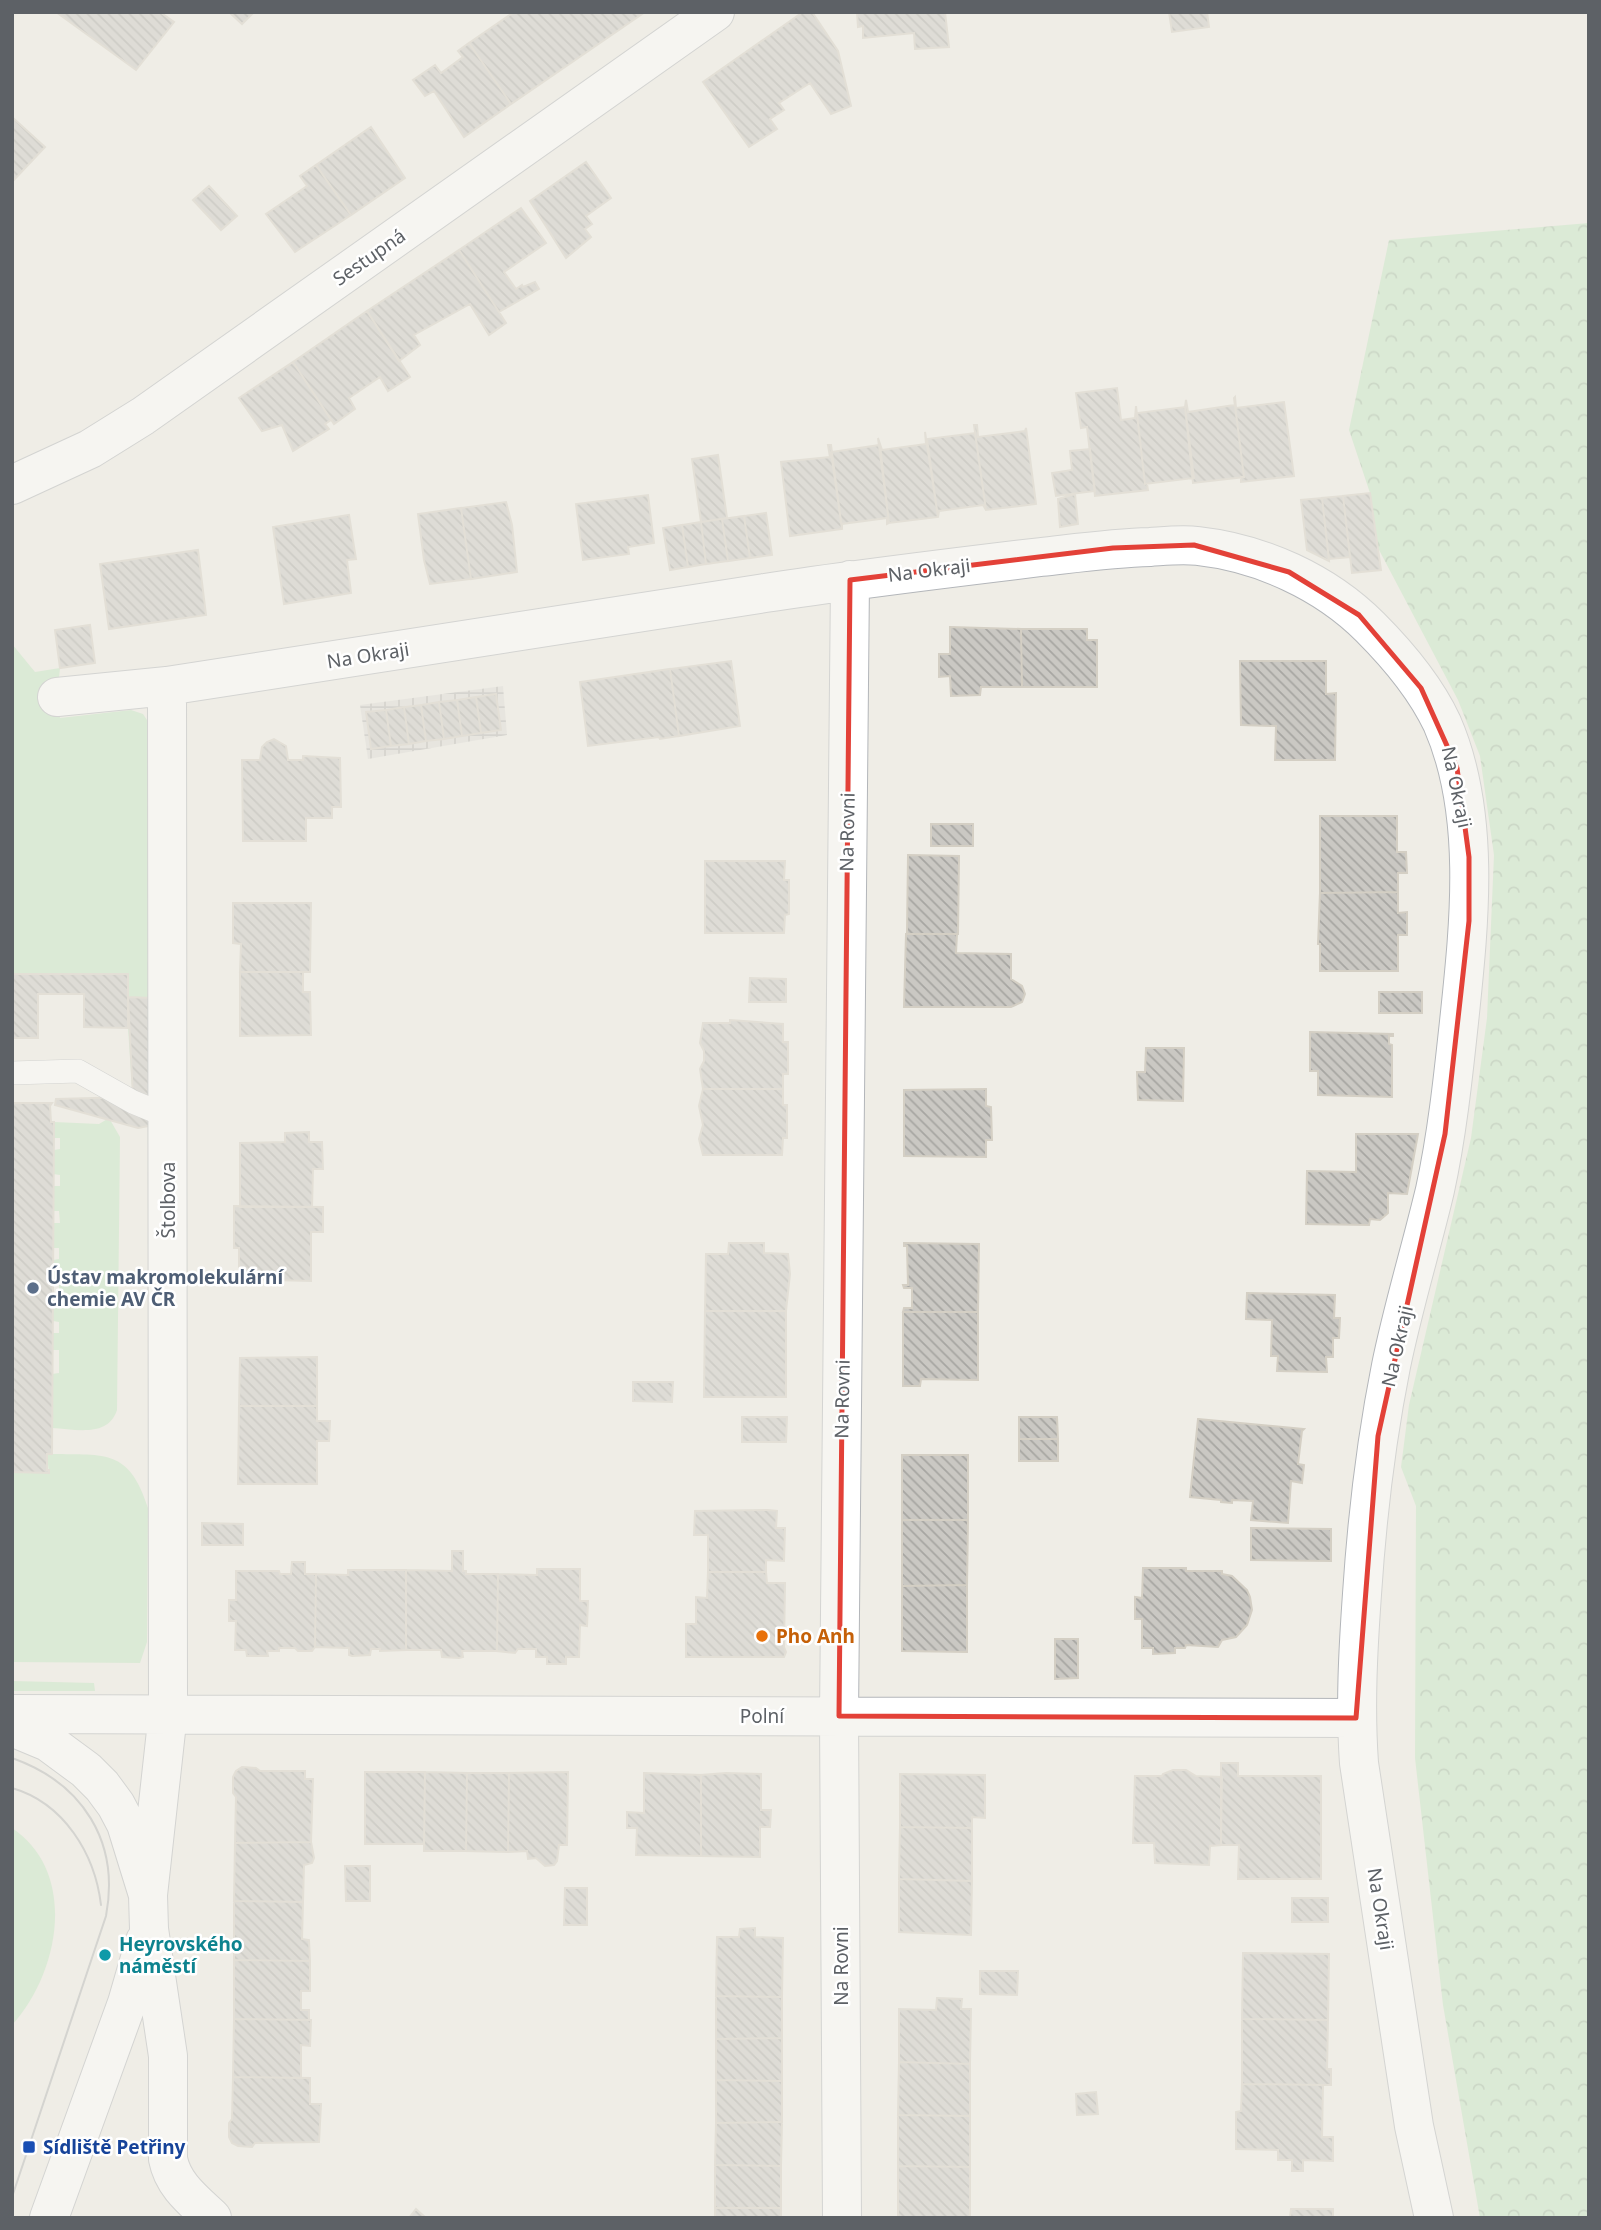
<svg xmlns="http://www.w3.org/2000/svg" width="1601" height="2230" viewBox="0 0 1601 2230" font-family="'Noto Sans',sans-serif">
<style>
.industrial{fill:url(#industrial-grid)}
.green{fill:#c4e6c3}
.forest{fill:url(#forest-crowns)}
.building{fill:url(#building-back-hatch);stroke:#d4cfc4;stroke-width:2}
.lines{fill:none;stroke-linecap:round;stroke-linejoin:round}
.service-casing{stroke:#b3b6ba;stroke-width:24}
.minor-casing{stroke:#b3b6ba;stroke-width:40}
.service{stroke:#fff;stroke-width:23}
.minor{stroke:#fff;stroke-width:38}
.tram{stroke:#b4b5b6;stroke-width:2}
.marked{fill:none;stroke:#e34138;stroke-width:5;stroke-linejoin:round}
.service-dot{fill:#5c6f8a;stroke:#fff;stroke-width:2.5}
.food-dot{fill:#e8710a;stroke:#fff;stroke-width:2.5}
.culture-dot{fill:#0f9aa8;stroke:#fff;stroke-width:2.5}
.transit-dot{fill:#1a4fb4;stroke:#fff;stroke-width:2.5}
.labels{text-anchor:middle;stroke-width:5;stroke-linejoin:round;paint-order:stroke}
.street-label{font-size:19px;fill:#5d6166;stroke:#fff}
.service-label{font-size:19px;font-weight:bold;fill:#4e5e75;stroke:#fff;text-anchor:start}
.food-label{font-size:19px;font-weight:bold;fill:#c56008;stroke:#fff;text-anchor:start}
.culture-label{font-size:19px;font-weight:bold;fill:#0d838f;stroke:#fff;text-anchor:start}
.transit-label{font-size:19px;font-weight:bold;fill:#164399;stroke:#fff;text-anchor:start}
</style>
<defs>
<pattern id="industrial-grid" width="8" height="8" patternUnits="userSpaceOnUse" patternTransform="scale(1.75)"><rect width="8" height="8" fill="#dedcd8"/><path d="M0 4h8M4 0v8" fill="none" stroke="#b7b6b3"/></pattern>
<pattern id="forest-crowns" width="20" height="18" patternUnits="userSpaceOnUse" patternTransform="scale(1.75)"><rect width="20" height="18" fill="#c4e6c3"/><path d="M2 6a3 3 0 1 1 6 0M12 15a3 3 0 1 1 6 0" fill="none" stroke="#a2bea2"/></pattern>
<pattern id="building-back-hatch" width="6" height="6" patternUnits="userSpaceOnUse" patternTransform="scale(1.75)"><rect width="6" height="6" fill="#cac8c3"/><path d="M-1 5l2 2M0 0l6 6M5-1l2 2" fill="none" stroke="#a7a6a2"/></pattern>
</defs>
<rect width="100%" height="100%" fill="#efede6"/>
<path class="industrial" d="M503,686l4,49 -139,24 -8,-54z"/>
<path class="green" d="M12,644l23,28 25,-4 -3,29 3,21 71,-8 12,4 12,18 -8,361 -14,9 -5,-74v-53l-116,-1z
M109,1118l11,19 -3,273c-9,28 -42,19 -65,18v-54l7,-1v-23h-6l-1,-17h7v-11l-6,-1v-25h6v-11l-6,-1v-24l6,-1v-11h-6v-25h7l-1,-12h-6l1,-25h6v-11l-7,-1 1,-24 6,-1v-11h-6v-16l45,2z
M52,1454c54,1 77,-5 96,54l-1,134 -7,21 -128,-1v-189h37l-2,-18z
M12,1681l82,2 1,8h-83z
M12,1828c67,45 47,146 0,197z"/>
<path class="forest" d="M1589,223v1995h-109l-37,-213 -28,-247 1,-252 -15,-39 8,-62 62,-267 16,-120 7,-163 -14,-99 -22,-56 -80,-152 -8,-55 -21,-63 40,-190z"/>
<path class="building" d="M56,12h104l14,10 -38,48z
M229,12h25l-12,12z
M514,12h131l-134,92 -42,-61z
M803,12h9l26,39 13,55 -20,8 -21,-31 -31,20 5,7 -14,9 7,10 -28,18 -46,-65z
M857,12h88l4,35 -34,2 -1,-16 -51,5v-12l-5,1z
M1169,12h38l2,15 -37,5z
M469,43l42,61 -47,33 -30,-46 -9,5 -12,-16 22,-15 6,8 22,-16 -5,-6z
M12,117l33,30 -33,35z
M371,127l34,51 -54,37 -35,-50z
M586,162l25,36 -25,18 6,8 -7,5 6,8 -25,21 -36,-57z
M316,165l35,50 -56,37 -29,-38 41,-28 -7,-10z
M209,186l28,30 -16,14 -28,-30z
M521,208l25,35 -42,29 12,17 6,-4 1,2 12,-5 4,7 -40,23 -40,-62z
M459,250l47,73 -17,12 -19,-31 -56,31 6,10 -21,16 -32,-50z
M367,311l43,66 -22,14 -8,-14 -31,21 6,11 -21,15 -41,-62z
M293,362l38,58 -6,4 4,5 -36,22 -11,-26 -20,6 -23,-33z
M1117,388l4,32 14,-2 1,-12 9,78h2l1,6 -53,6 -8,-69 -6,1 -5,-35z
M1235,397l1,11 48,-6 10,74 -53,6v-5h3l-10,-79z
M1186,400l2,12 47,-7 9,72 -51,6 -8,-76z
M1185,407l9,71 -49,6 -8,-71z
M974,425h3l1,12 47,-6 1,-3 10,76 -50,6z
M925,432l13,85 -49,6 -11,-85 4,12 44,-6z
M975,433l11,77 -3,-5 -44,6 -1,6 -11,-78z
M828,445h3l11,84 -52,7 -9,-74 49,-5z
M880,445l9,78 -2,1v-6l-45,6v5l-11,-77z
M1090,449l5,42 -39,5 -4,-23 20,-3 -2,-19z
M718,455l9,63 -26,4 -9,-63z
M1370,493l11,77 -29,3 -9,-77z
M1075,494l3,30 -18,3 -2,-28z
M648,495l6,48 -26,4 1,7 -46,6 -7,-56z
M1343,496l7,61 -21,2 -7,-61z
M1322,498l7,63 -22,-11 -6,-50z
M506,502l6,23 5,47 -46,7 -10,-71z
M461,508l10,71 -41,5 -6,-24 -6,-46z
M766,513l6,42 -22,3 -6,-42z
M349,515l7,44 -9,1 4,33 -67,11 -11,-77z
M744,516l6,42 -22,3 -6,-42z
M722,519l6,42 -22,3 -5,-42z
M701,522l5,42 -18,3 -6,-42z
M682,525l6,42 -18,3 -7,-42z
M198,550l8,65 -97,14 -9,-65z
M90,625l5,38 -35,5 -5,-38z
M950,627l71,2 1,58h-41l-1,8 -29,1 -1,-20 -11,1v-23h11z
M1021,629h66v11h10v47h-75z
M731,661l9,65 -61,10 -9,-67z
M1240,661h86v33l10,-1 -1,67h-60l1,-34 -35,-1z
M670,669l9,67 -19,3 -1,-2 -71,9 -8,-64z
M496,694l5,36 -20,3 -5,-36z
M476,697l5,36 -19,3 -5,-36z
M457,700l5,36 -18,3 -5,-37z
M439,702l5,37 -18,2 -5,-36z
M421,705l5,36 -17,3 -5,-37z
M404,707l5,37 -18,2 -5,-36z
M386,710l5,36 -20,3 -5,-37z
M274,739l12,7 2,14h15v-4l37,2 1,49h-9v11h-26v23h-63l-1,-81h18l2,-13 5,-5z
M1320,816h77v36h9l1,21h-9v19l-78,1z
M931,824h42v22h-42z
M908,855l51,1 -1,78h-51z
M705,861h80l-1,19h5v34l-4,1 -1,18h-79z
M1398,892v21l9,-1v23h-9v36h-78v-27h-2l2,-51z
M233,903h78l-1,69h-70l1,-28 -8,-1z
M906,934h51l-1,19 55,1v25l11,7 3,8 -3,8 -11,5h-107z
M240,972h63v20h7l1,43 -71,1z
M12,974h116v54l-44,-1v-33h-46v44h-26z
M750,978l36,1v23h-37z
M1379,992h43v21h-43z
M128,997l23,1 -2,128 -11,2 -83,-23 1,-6 77,-2z
M730,1020l53,4v18h5v32h-5v15h-80l-3,-20 4,-8v-10l-4,-8 3,-20h27z
M1310,1032l83,2v2h-4v8l3,1v52l-74,-2v-24h-8z
M1146,1048h38l-1,53 -45,-1 -1,-28h8z
M703,1089h80v16h4v33h-4l-1,17h-79l-4,-16 4,-14 -4,-19z
M986,1089v17l5,1 1,33h-6v17l-82,-1v-66z
M12,1103h40l-2,3 1,16h3l-2,332h-5v16h2v3l-37,-1z
M309,1132v10h13l1,27h-10l-1,38h-72v-64l45,-1v-9z
M1356,1134h62l-11,60 -19,-1v20l-8,7 -10,-1 -1,6 -63,-1 1,-53 49,1z
M234,1206l89,1v25h-12v49l-72,-2v-31h-5z
M729,1243h35v10l24,1 2,20 -4,37h-81l1,-57h22z
M904,1243l75,1 -1,68h-75l1,-4h8v-20h-8l-1,-3h5l-1,-39h-3z
M1247,1293l88,2 -1,23h6l-1,20h-6v19h-7l1,15 -50,-1 1,-15h-7l1,-36 -26,-1z
M705,1311h81v86h-82z
M903,1312h75v68l-57,-1 -1,7h-17z
M317,1357v49h-78l1,-48z
M633,1382h40l-1,20 -39,-1z
M239,1406h78v15h13l-1,20h-12v43h-79z
M742,1417h45l-1,25h-44z
M1019,1417h38l1,22h-39z
M1198,1419l106,10 -2,2 -4,33 6,1 -2,18 -11,-2 -3,42 -37,-3 2,-19 -21,-1v3l-11,-1v-2l-31,-3z
M1019,1439h39v22h-39z
M902,1455h66v65h-66z
M768,1510l9,1 -1,17h9l-1,33 -18,-1v12h-58v-37h-14l1,-24z
M902,1520h66l-1,65 -65,1z
M202,1523l41,1v21h-41z
M1251,1528l80,1v32l-80,-1z
M452,1551h11v20h3v3h32l-1,77h-35l1,6 -4,1 -17,-1 -1,-7h-35v-80l46,1z
M292,1562h13v12h11l-1,73 -3,4h-14l-3,-3h-16v3h-12l1,5h-21l-1,-6h-11l1,-29h-7v-21h7v-29h43l1,3h11z
M1143,1568h43v3h36v3l10,2 15,14 3,7 2,13 -5,15 -11,12 -14,3 -4,7 -32,-2 -1,3h-10v5l-22,1v-6h-11v-29h-7v-22l7,1z
M537,1569h43v32h8l-1,25 -7,-1 -1,32h-13v7h-19v-7h-11v-8h-18l-3,4 -18,-2 1,-77 39,1z
M348,1570h58v80l-26,1v-2h-9l-1,6 -18,1 -3,-1v-7l-34,-1 1,-73 32,1z
M708,1572h58l1,11h18l-1,64 2,5 -2,5h-98v-33h10v-27l11,1z
M967,1585v67l-65,-1v-65z
M1055,1639h23v39l-23,1z
M1221,1763h17v13h83v103h-83l1,-34h-18z
M242,1767l14,1 4,3h45v8h8l-2,63 -76,1 1,-46 -3,-4v-16l3,-6z
M1173,1770h13l10,6 26,1 -1,68 -11,1 -1,19 -54,-2 -1,-20h-21l2,-67h27l1,-2z
M365,1772h60l-1,72h-59z
M425,1772l42,1 -1,78h-42z
M568,1772l-1,73h-8l-2,16 -3,4 -9,1 -9,-8 -8,1 -1,-8 -19,1 1,-79z
M467,1773h42l-1,79 -42,-1z
M644,1773l57,2v81l-65,-1 1,-27h-10v-16l17,1z
M726,1773l35,1v36h10l-1,17h-10v30l-59,-1v-81z
M900,1774l85,1v43l-13,-1v11l-72,-1z
M900,1827l72,1v53l-73,-2z
M311,1842l3,16 -2,5 -8,2 -1,37 -69,-1 1,-58z
M345,1866h25v35h-24z
M899,1879l73,2 -1,54 -72,-3z
M565,1888h22v37h-23z
M1292,1898h36v24h-36z
M234,1901l69,1 -1,37 7,1 1,21 -76,-1z
M755,1928v9l28,1 -1,59 -66,-1 1,-59h22l1,-8z
M1243,1953l86,1 -1,66 -86,-1z
M234,1960l76,1v30h-9v19h8v10l-75,-1z
M980,1971h38l-1,24 -37,-1z
M716,1996l66,1v41l-66,1z
M937,1998l25,1 -1,10h10l-1,55 -71,-2v-53l37,1z
M234,2019l77,1 -1,26 -9,-1v33l-68,-1z
M1242,2019l86,1 -1,49h4v16l-89,-1z
M782,2038v43l-66,-1v-41z
M899,2062l71,2v52l-72,-1z
M233,2077l77,1v26h11l-2,38 -64,1 -3,4 -14,-1 -6,-3 -3,-6v-14l3,-4z
M716,2080l66,1v41l-66,1z
M1242,2084l81,1 -1,52h11v24l-30,-1v11h-11v-11h-14v-10l-42,-1v-37l5,-1z
M1096,2092l2,22 -21,1 -1,-21z
M898,2115l72,1v51l-72,-1z
M782,2122l-1,44 -66,-1 1,-42z
M715,2165l66,1v42h-66z
M898,2166l72,1v51h-72z
M715,2208h66v10h-66z
M416,2209l10,9h-17z
M1291,2209h42v9h-43z"/>
<g class="lines">
<defs>
<path id="service" d="M12,1073l66,-2 55,31 34,14"/>
<path id="minor" d="M12,485l78,-36 53,-33 572,-404
M57,697l110,-11c200,-31 399,-62 598,-93 92,-14 184,-25 276,-36 36,-4 72,-9 109,-10 15,-1 32,-3 48,-1 63,7 127,36 172,81 28,28 55,60 72,96 40,91 27,204 17,299 -6,56 -12,113 -24,168 -14,59 -32,117 -44,176 -15,75 -24,152 -29,228 -4,57 -7,112 -3,169l55,363 20,92
M12,1714l1344,4
M12,1727l36,15 38,28 16,16 14,19 10,19 22,71 1,34 19,127v103c5,26 25,41 44,59
M148,1895l20,-182 -1,-1027
M49,2218l78,-215 18,-62
M842,2218l-3,-502 11,-1136"/>
</defs>
<use href="#service" class="service-casing"/>
<use href="#minor" class="minor-casing"/>
<use href="#service" class="service"/>
<use href="#minor" class="minor"/>
<path class="tram" d="M12,1758c71,25 108,84 94,158l-94,281
M12,1788c52,15 83,66 89,117"/>
</g>
<path d="M0 0H1601V2230H0ZM1194,545l95,27 70,43 62,73 36,80 12,89v64l-24,213 -67,302 -22,282 -517,-2 11,-1136 263,-32z" fill="#efede6" fill-opacity=".55" fill-rule="evenodd"/>
<path class="marked" d="M1194,545l95,27 70,43 62,73 36,80 12,89v64l-24,213 -67,302 -22,282 -517,-2 11,-1136 263,-32z"/>
<circle class="service-dot" cx="33" cy="1288" r="7"/>
<circle class="food-dot" cx="762" cy="1636" r="7"/>
<circle class="culture-dot" cx="105" cy="1955" r="7"/>
<rect class="transit-dot" x="22" y="2140" width="14" height="14" rx="3.5"/>
<g class="labels">
<g class="street-label">
<text transform="translate(369 257) rotate(-35)" y="7">Sestupná</text>
<text transform="translate(929 570) rotate(-7)" y="7">Na Okraji</text>
<text transform="translate(368 655) rotate(-9)" y="7">Na Okraji</text>
<text transform="translate(1457 787) rotate(78)" y="7">Na Okraji</text>
<text transform="translate(847 832) rotate(-89)" y="7">Na Rovni</text>
<text transform="translate(168 1200) rotate(-90)" y="7">Štolbova</text>
<text transform="translate(1397 1346) rotate(-77)" y="7">Na Okraji</text>
<text transform="translate(842 1399) rotate(-89)" y="7">Na Rovni</text>
<text x="762" y="1723">Polní</text>
<text transform="translate(1381 1909) rotate(81)" y="7">Na Okraji</text>
<text transform="translate(841 1966) rotate(-90)" y="7">Na Rovni</text>
</g>
<g class="service-label">
<text x="47" y="1284">Ústav makromolekulární<tspan x="47" dy="22">chemie AV ČR</tspan></text>
</g>
<g class="food-label">
<text x="776" y="1643">Pho Anh</text>
</g>
<g class="culture-label">
<text x="119" y="1951">Heyrovského<tspan x="119" dy="22">náměstí</tspan></text>
</g>
<g class="transit-label">
<text x="43" y="2154">Sídliště Petřiny</text>
</g>
</g>
<rect width="1601" height="2230" fill="none" stroke="#5d6166" stroke-width="28"/>
</svg>
